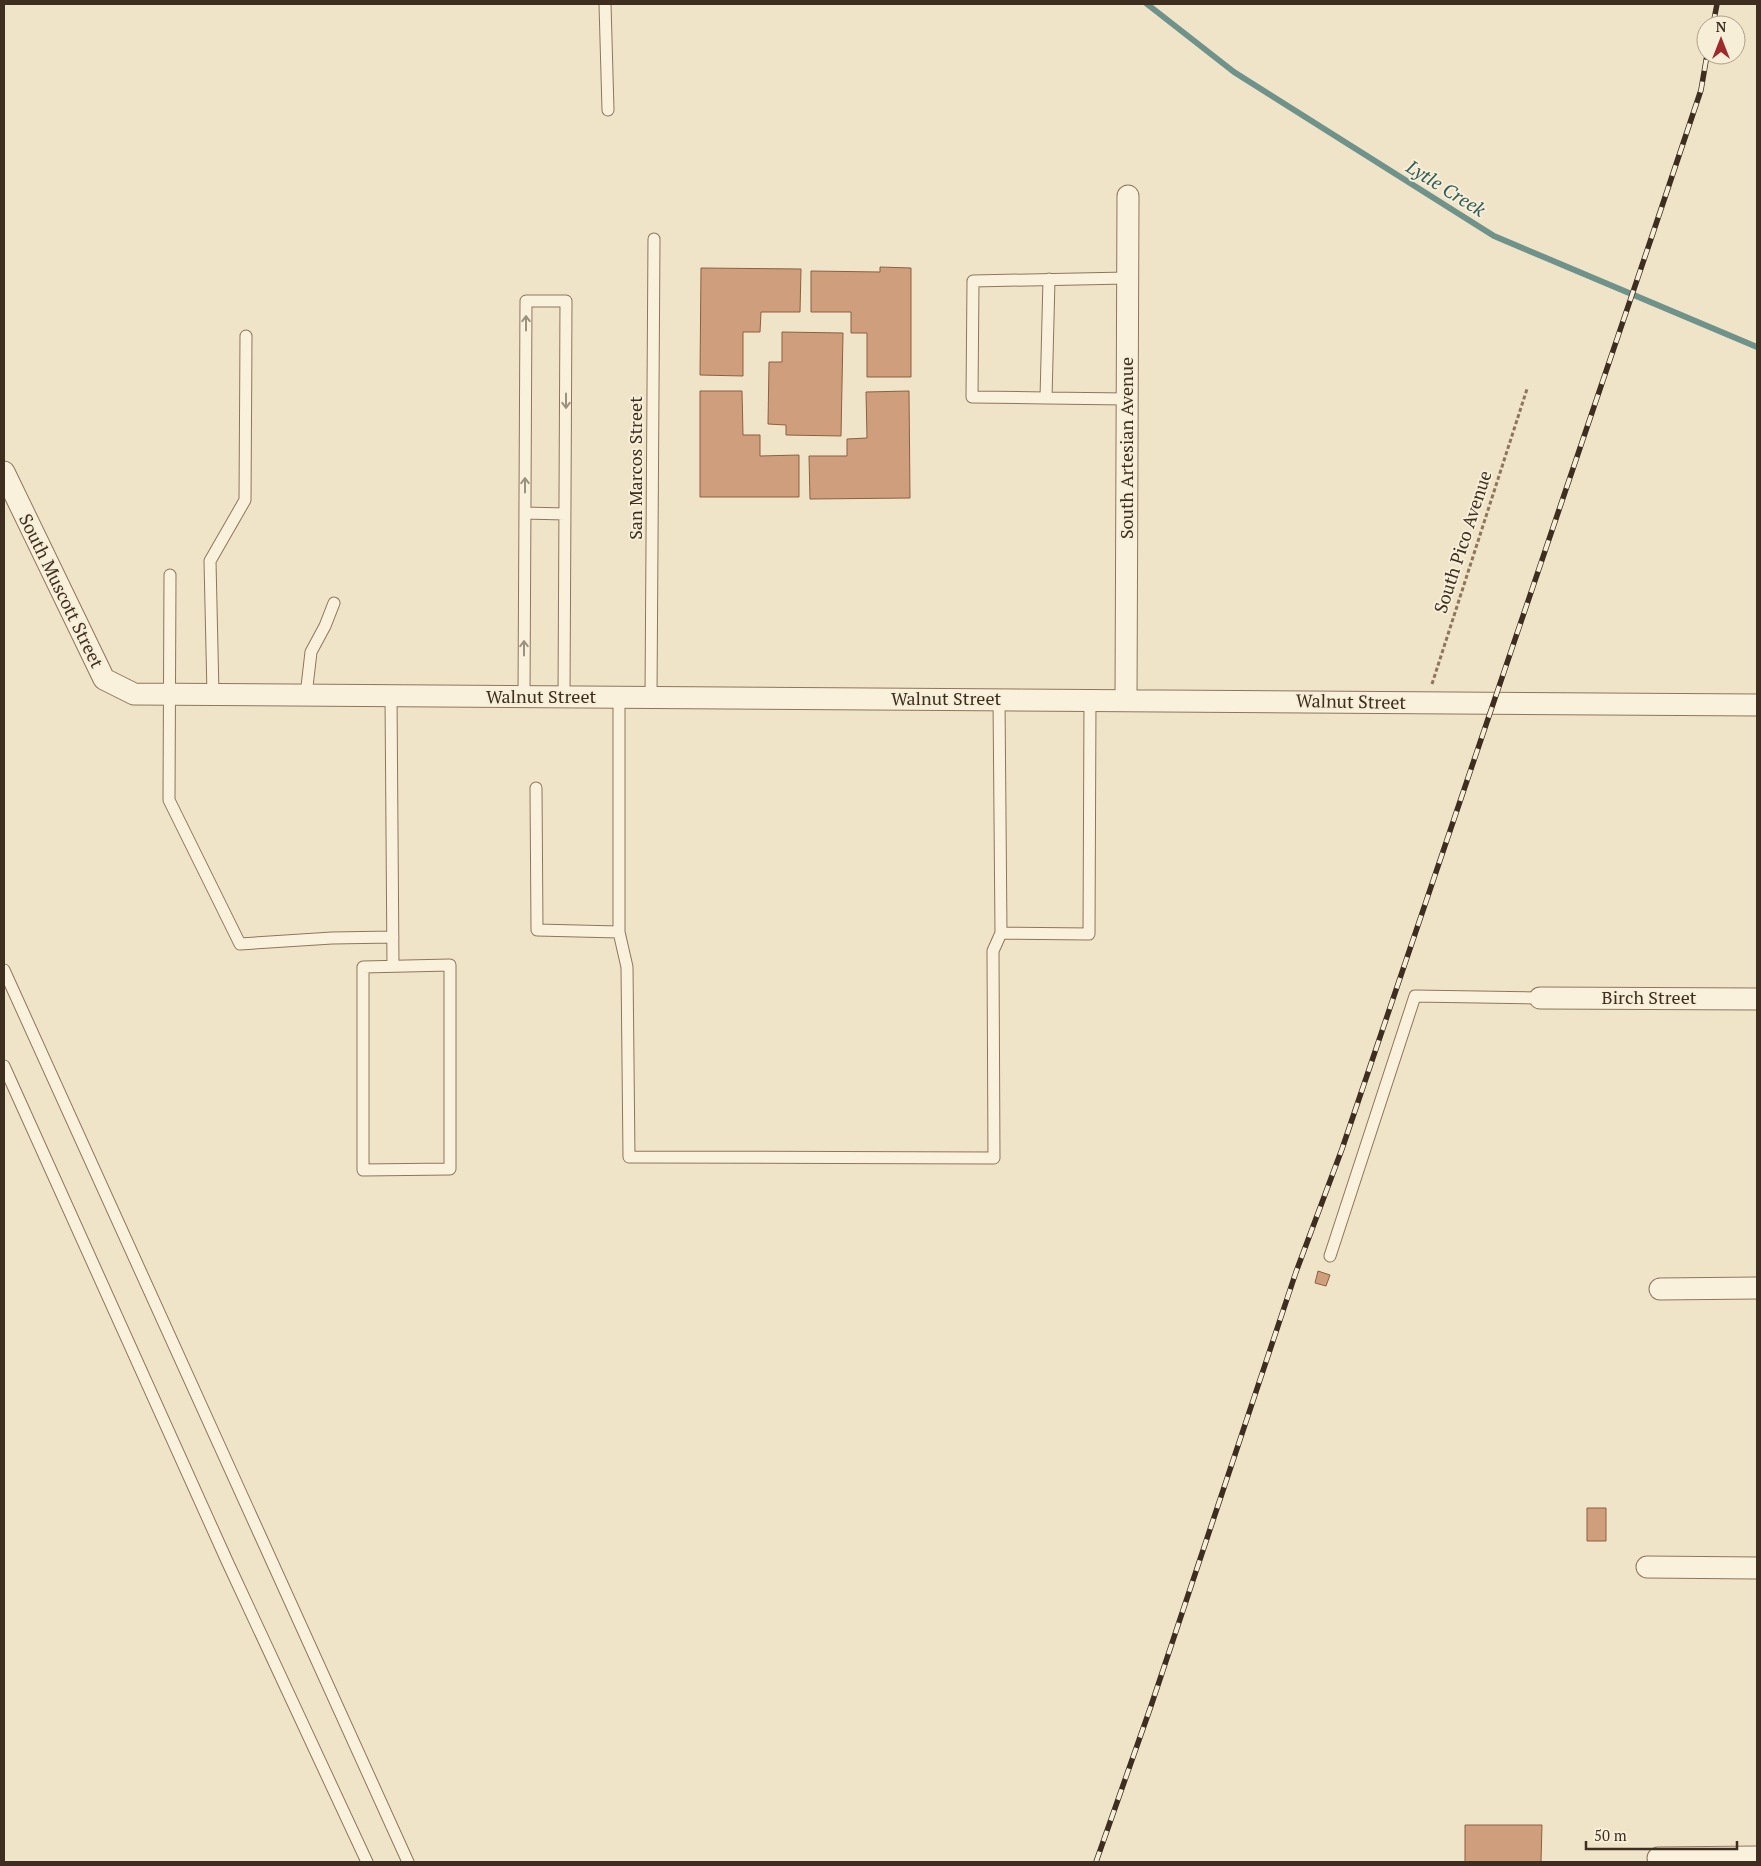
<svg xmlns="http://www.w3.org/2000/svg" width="1761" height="1866" viewBox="0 0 1761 1866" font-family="'PT Serif',serif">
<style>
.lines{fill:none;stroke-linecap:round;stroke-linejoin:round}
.stream{stroke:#6f938a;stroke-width:6}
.building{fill:#cf9f7d;stroke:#8d5f41}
.lane-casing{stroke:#8d765c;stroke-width:13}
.street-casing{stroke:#8d765c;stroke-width:23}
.path{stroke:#8d765c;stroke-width:3;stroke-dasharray:4 2.5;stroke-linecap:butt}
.lane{stroke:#faf1dc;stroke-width:11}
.street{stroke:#faf1dc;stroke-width:21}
.rail-casing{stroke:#3d2e20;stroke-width:5.5}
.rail{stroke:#f7eed8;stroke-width:4;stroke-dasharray:11;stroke-linecap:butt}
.oneway{stroke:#9c907e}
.labels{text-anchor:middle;stroke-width:4;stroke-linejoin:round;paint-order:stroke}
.street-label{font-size:18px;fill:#3d2e20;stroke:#f7eed8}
.water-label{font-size:19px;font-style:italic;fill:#2f5d5a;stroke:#f7eed8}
</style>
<rect width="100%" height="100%" fill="#f0e4c8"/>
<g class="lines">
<path class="stream" d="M1147,4l87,68 260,164 263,111"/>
</g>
<path class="building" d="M880,267l31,1v109h-44v-44h-16v-21h-40v-41l69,1z
M701,268l100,1 -1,43h-39l-1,20h-17v44l-43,-1z
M782,332l61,1 -2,103 -55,-1v-10l-18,-1 1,-62h13z
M700,391h42l1,44h17v21l39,-1v42h-99z
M909,391l1,107 -100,1 -1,-43h38v-17l20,-1 -1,-46z
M1318,1271l12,4 -4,11 -11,-3z
M1587,1508h19v33h-19z
M1465,1825h77l-1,37h-76z"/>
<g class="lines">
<defs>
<path id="lane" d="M605,4l3,106
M1049,279l-3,119 -74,-1 1,-116 154,-3
M1046,398l81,1
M525,513l40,1
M170,575l-1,225 71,144 92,-6 61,-1
M213,694l-3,-133 35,-61 1,-164
M306,695l5,-43 14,-26 9,-23
M391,695l2,271
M524,696l2,-395h40l-2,396
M651,697l3,-458
M999,699l2,234 88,1 1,-234
M536,788l1,142 82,2v-235
M619,932l8,35 2,190 365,1 -1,-207 8,-18
M450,965v204l-87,1v-203z
M4,970l404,892
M4,1066l223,495 140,301
M1330,1256l85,-260 125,2"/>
<path id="street" d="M4,472l100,207 30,15 1623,11
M1126,700l2,-504
M1540,998l217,1
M1660,1289l97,-1
M1647,1567l110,1
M1658,1858l99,-1"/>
</defs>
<use href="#lane" class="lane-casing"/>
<use href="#street" class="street-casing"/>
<path class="path" d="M1432,684l95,-295"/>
<use href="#lane" class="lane"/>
<use href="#street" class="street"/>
<defs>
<path id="rail" d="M1713,25l4,-21
M1096,1862l55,-156 145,-434 46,-123 311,-916 48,-143 6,-35"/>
</defs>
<use href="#rail" class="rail-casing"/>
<use href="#rail" class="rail"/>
</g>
<defs><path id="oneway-shaft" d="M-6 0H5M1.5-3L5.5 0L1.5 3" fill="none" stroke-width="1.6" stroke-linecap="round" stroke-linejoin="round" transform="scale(1.25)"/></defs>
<g class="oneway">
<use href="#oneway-shaft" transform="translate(526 323) rotate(-90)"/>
<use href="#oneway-shaft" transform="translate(566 401) rotate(90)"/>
<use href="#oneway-shaft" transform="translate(525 485) rotate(-90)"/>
<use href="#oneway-shaft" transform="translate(524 648) rotate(-90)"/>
</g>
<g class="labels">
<g class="street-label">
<text transform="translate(1127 448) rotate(-90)" y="6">South Artesian Avenue</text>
<text transform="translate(636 468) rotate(-90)" y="6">San Marcos Street</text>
<text transform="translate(1463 542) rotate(-72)" y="6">South Pico Avenue</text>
<text transform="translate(61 591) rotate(64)" y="6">South Muscott Street</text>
<text x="541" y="703">Walnut Street</text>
<text x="946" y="705">Walnut Street</text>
<text transform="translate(1351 702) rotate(1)" y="6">Walnut Street</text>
<text x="1649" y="1004">Birch Street</text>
</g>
<g class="water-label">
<text transform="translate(1446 188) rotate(32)" y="7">Lytle Creek</text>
</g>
</g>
<rect width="1761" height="1866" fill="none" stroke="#3d2e20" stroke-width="10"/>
<g transform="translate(1721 40)"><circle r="24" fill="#f7eed8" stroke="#ada18e"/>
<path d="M0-4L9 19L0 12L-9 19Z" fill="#9e2a2b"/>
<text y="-8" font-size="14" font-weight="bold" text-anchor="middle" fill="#3d2e20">N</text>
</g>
<path d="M1586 1841v8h151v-8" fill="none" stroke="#3d2e20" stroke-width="2.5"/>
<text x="1594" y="1841" font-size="15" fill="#3d2e20" stroke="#f7eed8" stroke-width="4" paint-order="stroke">50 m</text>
</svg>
